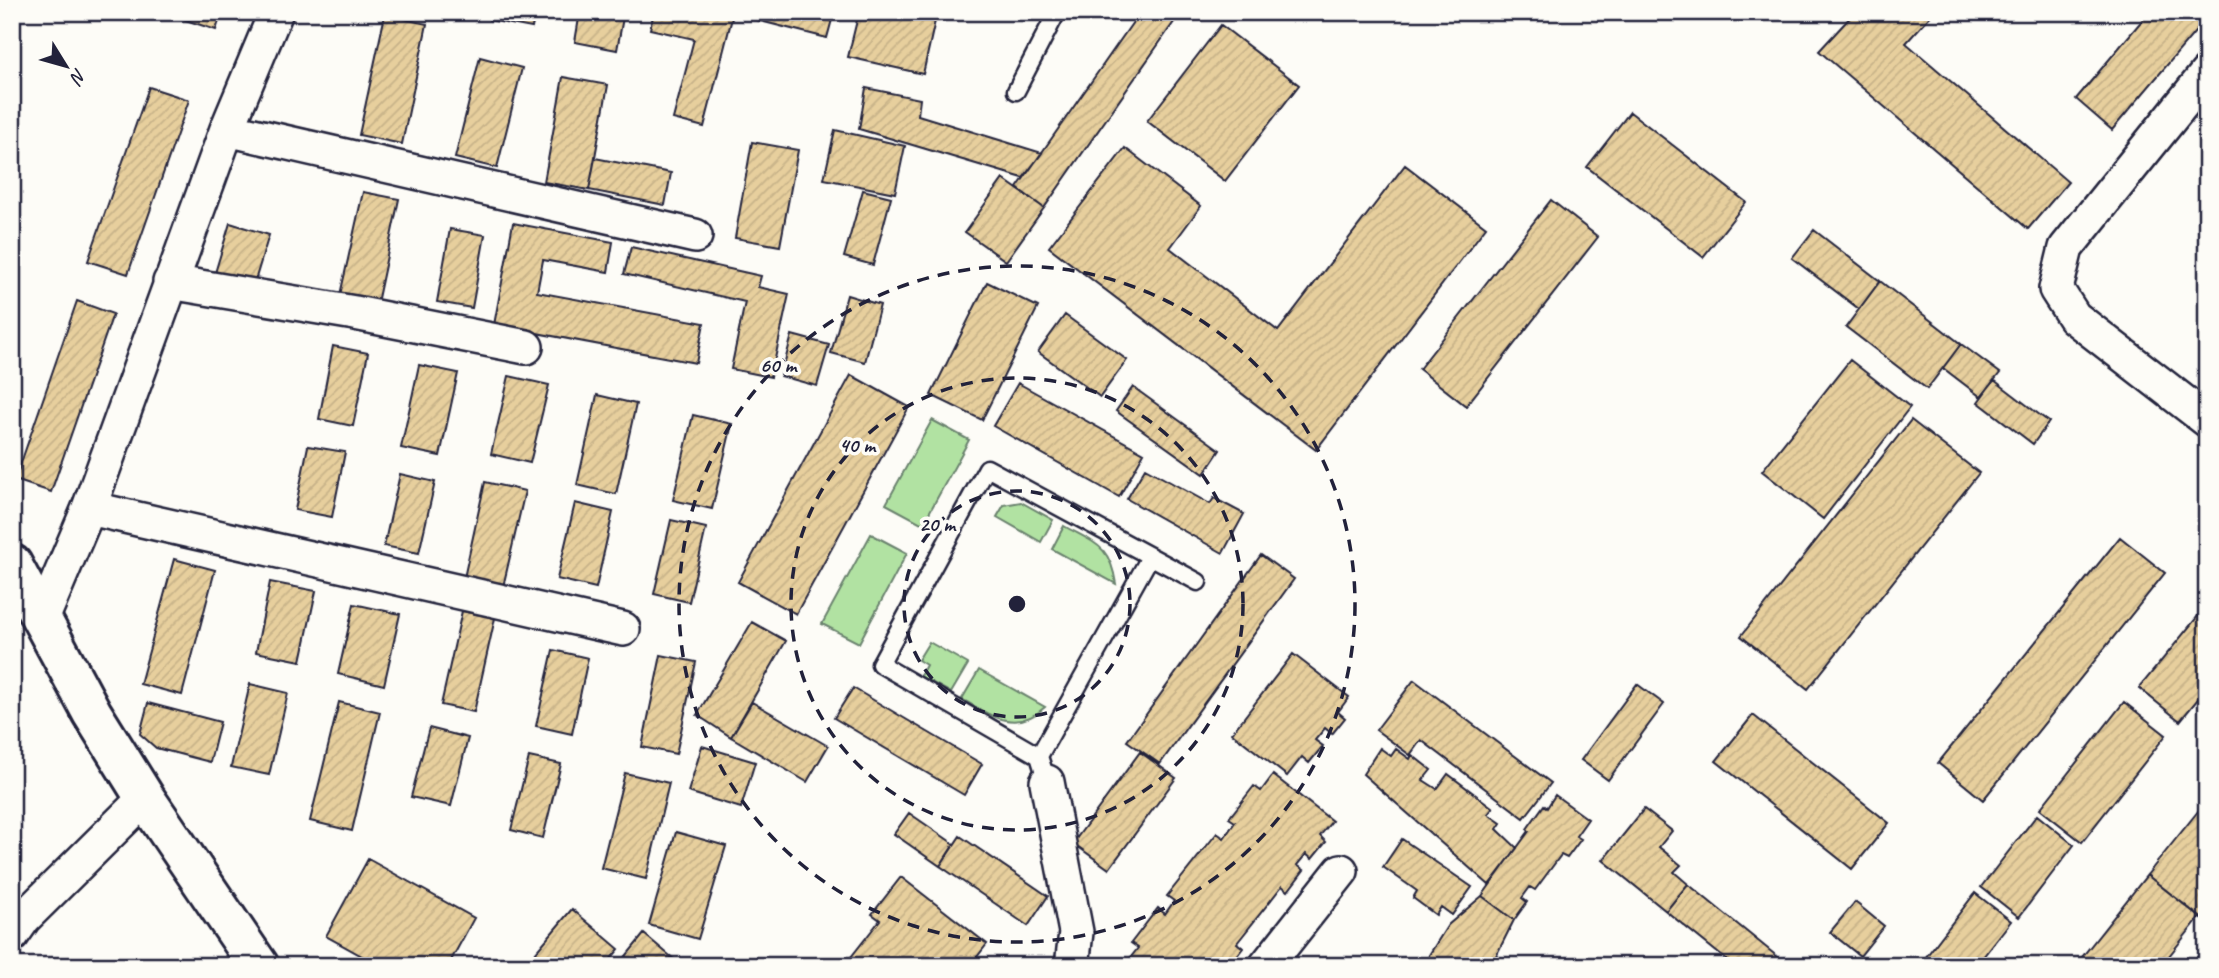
<svg xmlns="http://www.w3.org/2000/svg" width="2219" height="978" viewBox="0 0 2219 978" font-family="Caveat,sans-serif">
<style>
.grass{fill:#b1e2a2;stroke:#6a826e;stroke-width:2}
.building{fill:url(#building-hatch);stroke:#22223b;stroke-width:2}
.lines{fill:none;stroke-linecap:round;stroke-linejoin:round}
.service-casing{stroke:#22223b;stroke-width:21}
.minor-casing{stroke:#22223b;stroke-width:38}
.tertiary-casing{stroke:#22223b;stroke-width:44}
.service{stroke:#fdfcf7;stroke-width:16}
.minor{stroke:#fdfcf7;stroke-width:33}
.tertiary{stroke:#fdfcf7;stroke-width:38}
.ring{fill:none;stroke:#22223b;stroke-width:3.5;stroke-dasharray:12 9}
.centre{fill:#22223b;stroke:#fdfcf7;stroke-width:3.5}
.ring-label{font-size:21px;text-anchor:middle;font-weight:bold;fill:#22223b;stroke:#fdfcf7;stroke-width:7;stroke-linejoin:round;paint-order:stroke}
</style>
<defs>
<pattern id="building-hatch" width="6" height="6" patternUnits="userSpaceOnUse" patternTransform="scale(1.75)"><rect width="6" height="6" fill="#e7cf9d"/><path d="M-1 1l2-2M0 6l6-6M5 7l2-2" fill="none" stroke="#c6b188"/></pattern>
</defs>
<rect width="100%" height="100%" fill="#fdfcf7"/>
<filter id="ink" filterUnits="userSpaceOnUse"><feTurbulence type="fractalNoise" baseFrequency=".0143" numOctaves="2"/><feDisplacementMap in="SourceGraphic" scale="14" xChannelSelector="R" yChannelSelector="G"/><feConvolveMatrix kernelMatrix="1 2 1 2 8 2 1 2 1" color-interpolation-filters="sRGB"/></filter>
<g filter="url(#ink)">
<path class="grass" d="M932,420l37,20 -46,84 -37,-20z
M1021,502l32,18 -12,22 -44,-25 7,-12z
M1064,526c32,18 46,19 52,58l-64,-35z
M871,534l36,19 -48,90 -37,-19z
M929,642l39,22 -17,29 -31,-17 6,-11 -8,-5z
M979,670l66,37c-29,27 -54,9 -83,-8z"/>
<path class="building" d="M161,12h61l-6,18z
M491,12h44l-3,16 -43,-8z
M580,12h44l-7,38 -42,-8z
M654,12h180l-7,26 -94,-24 -29,113 -31,-8 21,-80 -44,-10z
M859,12h78l-14,62 -75,-17z
M1140,12h41l-137,196 -27,-20z
M1855,12h79l-28,31 162,139 -40,47 -209,-178z
M2149,12h58v6l-95,112 -36,-31z
M385,15l42,9 -25,120 -43,-9z
M1221,25l78,60 -74,96 -78,-60z
M480,57l42,11 -25,100 -42,-10z
M563,77l45,8 -19,105 -45,-8z
M149,87l40,13 -61,174 -40,-13z
M866,88l54,11 -2,16 124,38 -19,25 -164,-49z
M1630,112l116,90 -43,55 -116,-90z
M835,130l70,16 -10,47 -71,-14z
M752,142l46,8 -18,96 -45,-8z
M1125,148l76,58 -31,42 108,83 127,-166 81,62 -170,223 -267,-203z
M595,158l76,15 -6,32 -76,-15z
M1003,179l41,29 -38,53 -41,-29z
M863,190l28,7 -18,68 -29,-8z
M363,192l36,7 -22,104 -37,-8z
M1551,200l47,37 -132,169 -47,-37z
M230,223l39,12 -15,49 -39,-11z
M513,223l100,19 -5,30 -65,-12 -6,32 167,31 -8,40 -202,-38z
M450,229l35,6 -13,73 -35,-6z
M1814,230l66,51 -21,28 -67,-51z
M631,247l130,29 -3,11 31,7 -18,83 -40,-8 14,-67 -121,-28z
M1880,281l81,63 -34,45 -81,-62z
M987,282l51,25 -56,113 -51,-25z
M847,295l33,10 -15,57 -34,-9z
M77,301l36,13 -62,178 -36,-12z
M1065,315l62,45 -27,37 -62,-45z
M792,335l37,10 -12,41 -36,-10z
M1961,344l39,29 -19,24 -38,-29z
M333,346l35,7 -15,73 -34,-7z
M1850,360l60,47 -87,112 -61,-48z
M419,365l39,8 -18,83 -39,-8z
M851,375l58,32 -113,207 -58,-32z
M509,376l40,9 -19,78 -39,-9z
M1994,380l55,42 -16,22 -55,-42z
M1018,383l126,70 -25,44 -126,-71z
M1133,387l87,63 -16,24 -88,-63z
M597,395l39,9 -20,90 -39,-9z
M693,415l39,9 -20,85 -39,-9z
M1911,420l68,53 -171,216 -67,-53z
M308,446l37,6 -13,65 -37,-7z
M1145,468l65,36 4,-6 30,16 -21,39 -96,-54z
M400,474l35,8 -16,71 -35,-7z
M485,482l40,9 -22,96 -39,-9z
M575,503l38,9 -17,76 -39,-9z
M671,520l35,8 -17,74 -35,-8z
M2120,537l45,36 -182,227 -45,-37z
M1261,555l33,24 -134,185 -33,-23z
M174,559l41,11 -33,125 -42,-11z
M270,582l46,9 -15,70 -45,-9z
M354,604l46,10 -16,71 -46,-11z
M2207,605v83l-27,33 -41,-33z
M462,611l33,7 -21,94 -33,-7z
M752,622l34,19 -55,96 -34,-22z
M553,650l35,8 -16,76 -36,-8z
M1293,654l56,43 -11,15 7,6 -13,16 -7,-6 -10,12 8,6 -14,17 -7,-6 -15,19 -55,-43z
M661,655l35,7 -20,92 -34,-7z
M1414,680l137,103 -27,35 -103,-78 -11,15 -34,-25z
M250,684l38,9 -19,82 -38,-8z
M1637,684l27,20 -56,76 -27,-20z
M853,688l129,76 -18,31 -130,-77z
M339,702l41,10 -28,119 -42,-10z
M752,702l76,44 -21,36 -76,-45z
M2124,702l42,33 -84,107 -42,-33z
M148,703l72,19 -10,40 -54,-14 -16,-14z
M1753,715l136,108 -37,46 -136,-108z
M429,728l39,10 -17,68 -40,-9z
M702,746l53,16 -14,46 -53,-16z
M1380,748l11,8 5,-7 14,10 2,-4 19,15 -8,10 14,9 11,-15 45,34 -5,6 13,9 -4,6 20,19 -28,37 -126,-111z
M1140,752l36,26 -67,91 -36,-26z
M529,757l32,7 -18,74 -32,-8z
M625,773l44,10 -23,96 -45,-11z
M1273,775l59,46 -12,15 6,6 -14,17 -6,-5 -9,11 7,5 -16,21 -6,-5 -45,57 6,5 -14,18h-97l-5,-4 11,-14 -7,-5 27,-35 7,6 9,-13 -7,-5 50,-63 7,5 11,-16 -6,-4 25,-32 7,5z
M1555,795l33,24 -12,17 5,3 -14,19 -6,-3 -26,35 -5,-3 -8,11 5,4 -13,18 -32,-24 47,-65 -2,-2 17,-24 3,3z
M2207,800v123l-60,-48z
M1644,809l28,22 -13,16 22,18 -7,7 14,12 -22,27 -63,-51z
M909,813l45,31 -14,22 -46,-32z
M2037,815l37,30 -55,72 -38,-30z
M676,832l50,14 -28,93 -49,-14z
M960,836l88,60 -20,30 -88,-60z
M1402,839l70,48 -20,28 -11,-8 -5,8 -23,-17 4,-7 -34,-24z
M368,859l106,59 -26,48h-68l-54,-30z
M2147,875l53,42 -39,49h-86z
M901,877l86,67 -17,22h-126l36,-46 -8,-6z
M1688,884l101,82h-55l-68,-55z
M1975,893l36,28 -35,45h-57z
M1482,896l32,24 -23,46h-61l-1,-11 19,-30z
M1855,902l29,24 -24,30 -30,-24z
M572,909l47,40 -14,17h-81z
M644,934l38,32h-64z"/>
<g class="lines">
<defs>
<path id="service" d="M1016,91l41,-79
M1039,756l111,-199
M1047,782l-8,-26 -159,-92 107,-196 211,114"/>
<path id="minor" d="M2207,73l-141,175 -10,41 18,28 133,103
M227,129l468,107
M170,282l185,31 171,34
M89,508l534,121
M42,619l47,-111 138,-379 49,-117
M1047,782l29,150 -4,34
M12,935l12,-17 121,-120
M1266,966l75,-95"/>
<path id="tertiary" d="M12,564l80,149 53,85 114,168"/>
</defs>
<use href="#service" class="service-casing"/>
<use href="#minor" class="minor-casing"/>
<use href="#tertiary" class="tertiary-casing"/>
<use href="#service" class="service"/>
<use href="#minor" class="minor"/>
<use href="#tertiary" class="tertiary"/>
</g>
</g>
<g class="ring">
<circle cx="1017" cy="604" r="113"/>
<circle cx="1017" cy="604" r="226"/>
<circle cx="1017" cy="604" r="338"/>
</g>
<circle cx="1017" cy="604" r="10" class="centre"/>
<g class="ring-label">
<text x="778" y="372">60 m</text>
<text x="857" y="452">40 m</text>
<text x="937" y="531">20 m</text>
</g>
<rect width="2219" height="978" fill="none" stroke="#fdfcf7" stroke-width="42"/>
<rect x="21" y="21" width="2177" height="936" fill="none" stroke="#22223b" stroke-width="2.5" filter="url(#ink)"/>
<g transform="translate(66 66) rotate(127)" stroke="#fdfcf7" stroke-width="5" paint-order="stroke">
<path d="M0-5L12 26L0 18L-12 26Z" fill="#22223b"/>
<text y="-10" font-size="19" font-weight="bold" text-anchor="middle" fill="#22223b">N</text>
</g>
</svg>
